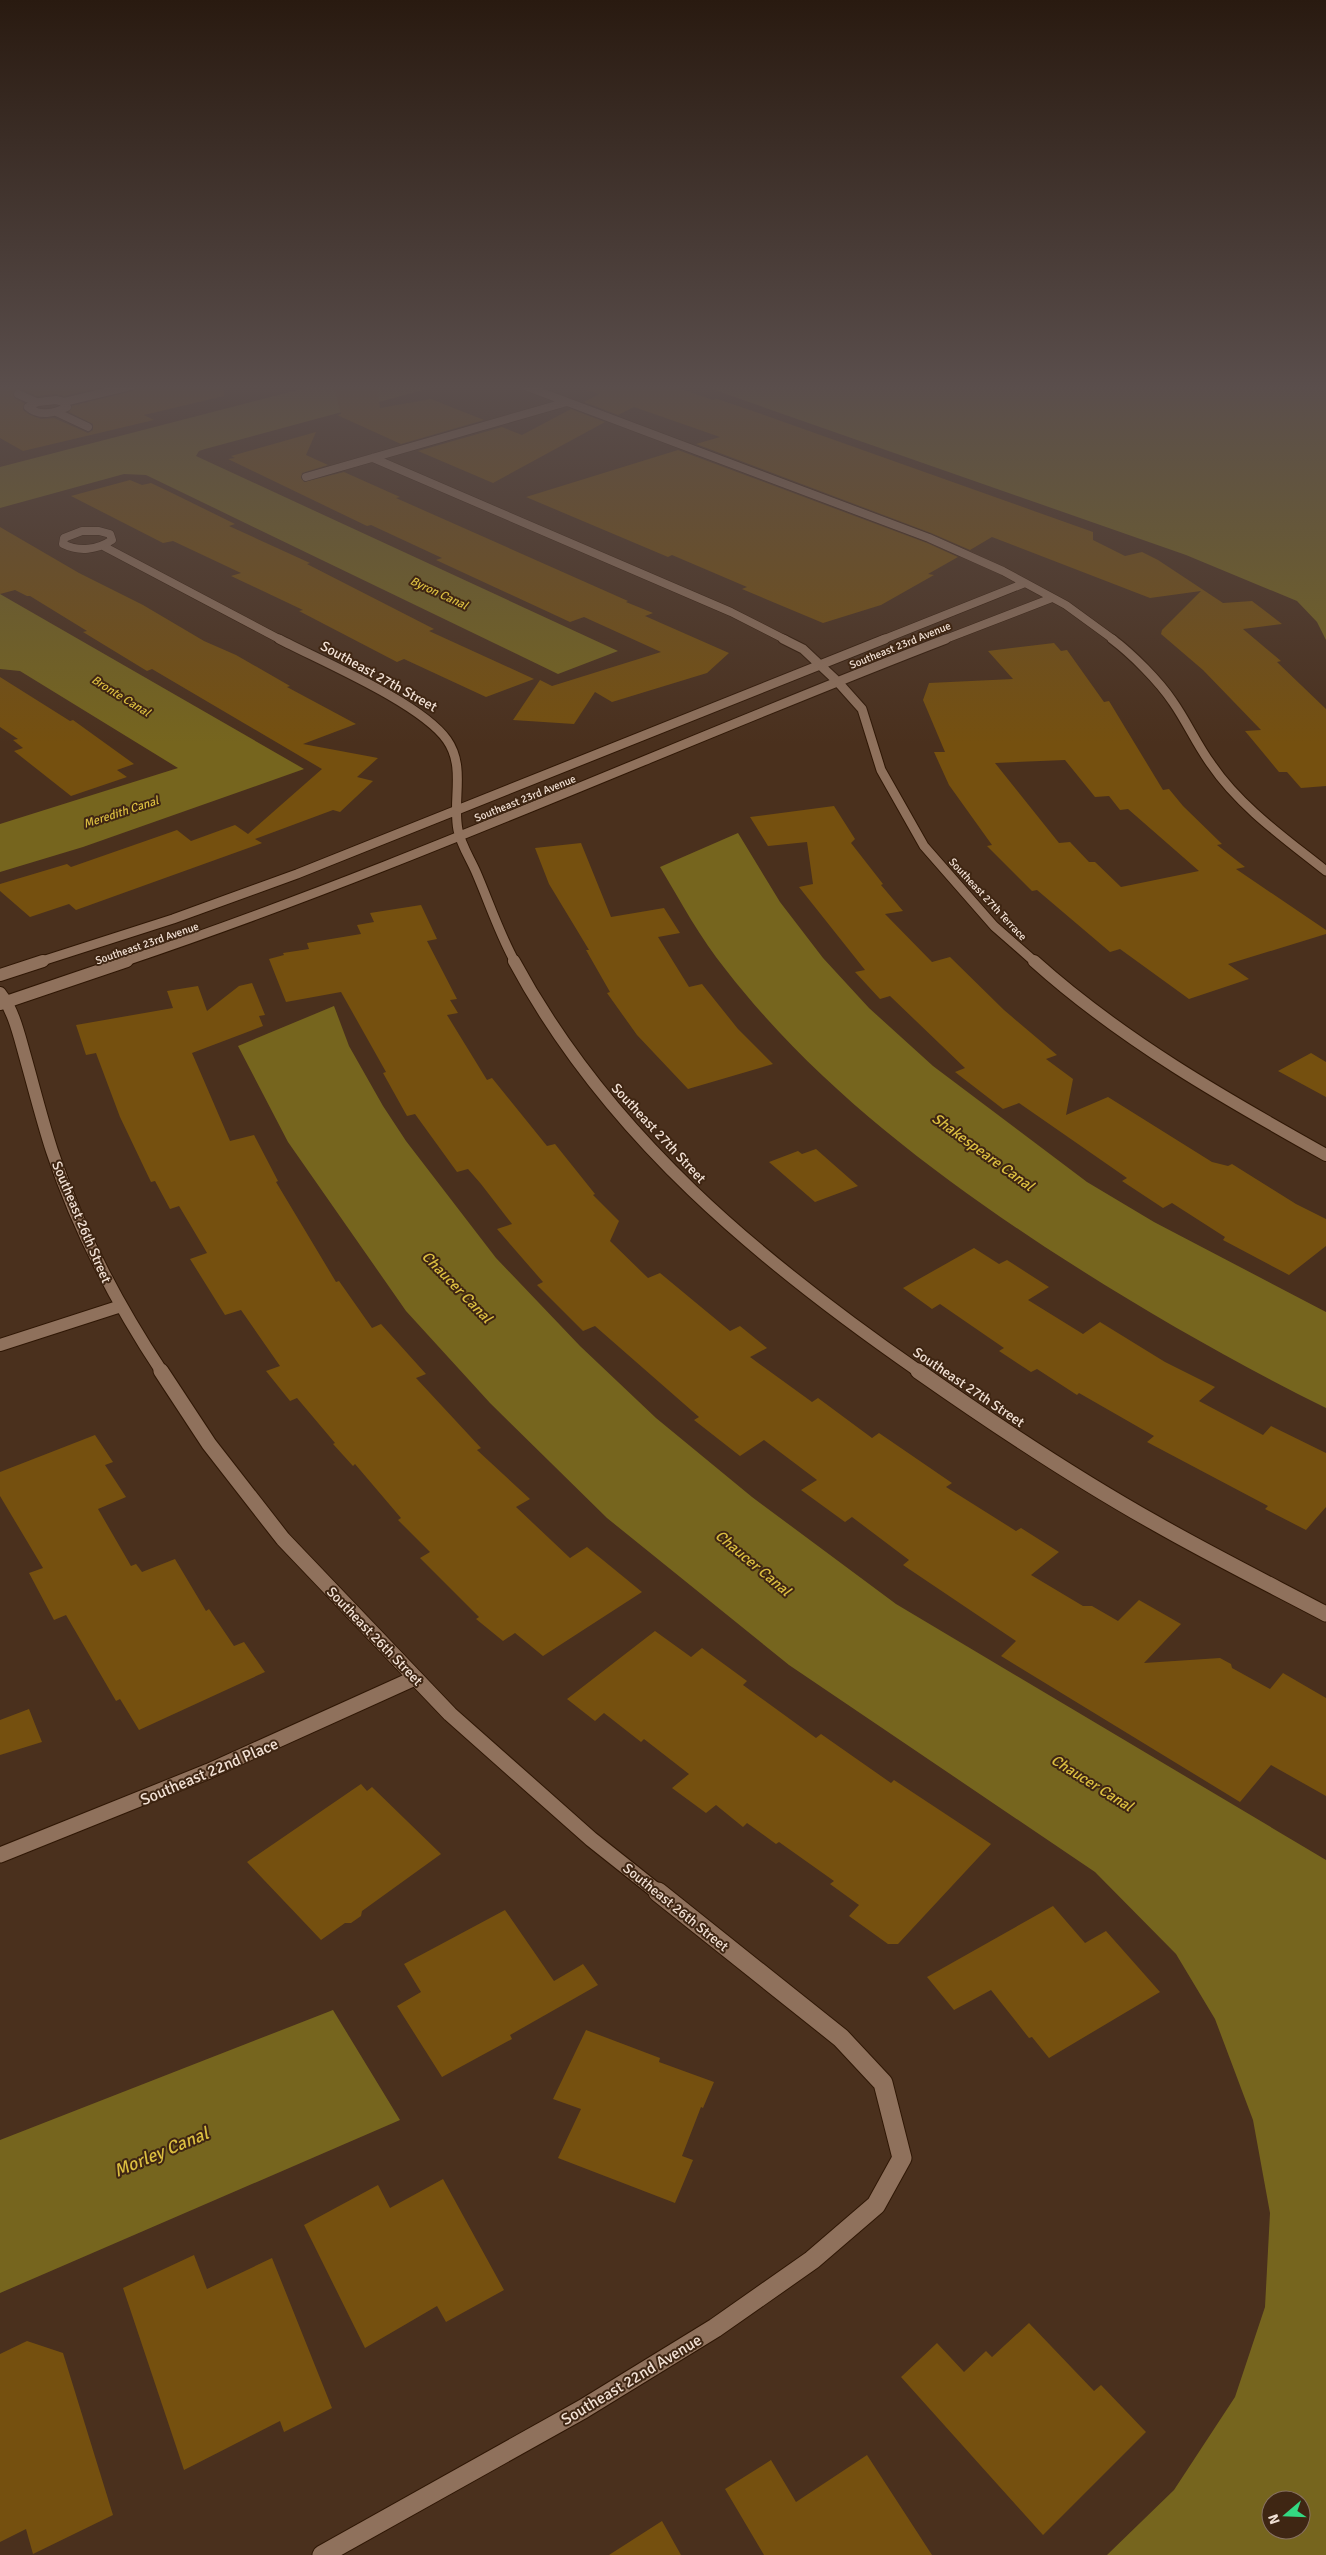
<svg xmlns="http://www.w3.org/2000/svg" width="1326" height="2555" viewBox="0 0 1326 2555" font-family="Signika,sans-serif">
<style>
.water{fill:#76651e;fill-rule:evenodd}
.building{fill:#75500f;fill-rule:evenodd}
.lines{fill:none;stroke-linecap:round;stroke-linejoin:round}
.minor-far4-casing{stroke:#2f1705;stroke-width:9}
.minor-far3-casing{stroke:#2f1705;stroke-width:11}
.minor-far2-casing{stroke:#2f1705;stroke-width:14}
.minor-far1-casing{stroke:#2f1705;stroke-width:17}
.minor-casing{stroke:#2f1705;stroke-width:21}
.minor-far4{stroke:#8f715c;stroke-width:8}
.minor-far3{stroke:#8f715c;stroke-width:9}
.minor-far2{stroke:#8f715c;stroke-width:12}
.minor-far1{stroke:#8f715c;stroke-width:15}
.minor{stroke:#8f715c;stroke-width:19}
.labels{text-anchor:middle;stroke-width:4;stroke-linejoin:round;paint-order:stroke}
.far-street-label{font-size:11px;fill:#f2e1d5;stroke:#3f2613}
.far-water-label{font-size:12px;font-style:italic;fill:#dbbe40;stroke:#3f2613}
.street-label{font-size:14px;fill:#f2e1d5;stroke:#3f2613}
.water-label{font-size:15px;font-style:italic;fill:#dbbe40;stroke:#3f2613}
.near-street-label{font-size:16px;fill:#f2e1d5;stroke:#3f2613}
.near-water-label{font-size:18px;font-style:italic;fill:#dbbe40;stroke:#3f2613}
</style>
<rect width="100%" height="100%" fill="#4a301d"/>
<path class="water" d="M313,386h125l-233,63 -6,2 -3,5 422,195 -60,23 -412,-199 -22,-1 -124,34v-41z
M703,386h623v254l-9,-18 -20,-21 -111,-46z
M0,594l304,175 -221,78 -83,25v-48l178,-56 -158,-97 -20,-2z
M738,833l42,69 43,56 46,50 64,58 154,116 67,40 172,90v96c-97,-48 -190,-102 -281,-161 -118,-78 -232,-165 -319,-277 -26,-32 -45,-68 -66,-103z
M334,1006l15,40 34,60 23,35 90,117 84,88 76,72 96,79 144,107 430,256v695h-219l67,-65 61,-93 30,-90 5,-94 -17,-93 -38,-101 -39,-65 -81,-82 -306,-207 -182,-147 -117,-115 -84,-92 -118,-169 -50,-96zM1271,2500h30v30h-30z
M333,2010l67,110 -400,173v-153z"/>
<path class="building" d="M0,386h108l-44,10 -8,-2 -19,2 -19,-8 -5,4 1,6 10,5 -1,7 7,5 11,4 13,-1 34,15 5,-3v-6l-24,-12 3,-6 60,-15 4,-5h87l1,10 -80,19 10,5 -131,31 -23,-13z
M334,386h43l3,22 51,-9 53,21 -83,24 -64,-29 4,-1z
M587,386h86l40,14 4,-1 36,12 340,121v8l32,16 17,-4 16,8 65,43 29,-2 30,23 -39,5 38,32 -4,1 49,47v77l-25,2 -14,-16h-8l-34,-41 16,-1 -58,-60 -42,-36 1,-4 39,-39 -51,7 -158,-61 -22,13 -39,-17 -235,-89 24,-7 -86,-30 -16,8 -34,-13 15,-8 -13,-4z
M571,409l34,13 -112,61 -75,-32 84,-24 20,8z
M316,432l-10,23 22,10 -26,8 -1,5 3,4 40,-10 56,25 -4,1 232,103 -2,1 27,11 -8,3 84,37 -22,20 -95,29 -17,-10 -21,32 -61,-4 27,-40 12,6 109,-34 -77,-35 -14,5 -134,-62 6,-2 -71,-33 -4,1 -139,-67 7,-1 -4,-2z
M678,450l249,93 31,14 -30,17 6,1 -53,30 -58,18 -81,-34 5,-2 -75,-32 -4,2 -142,-60z
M130,480l12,5 9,-2 21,10 63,31 -6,2 81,37 -3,1 127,65 -5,2 105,48 -48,18 -82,-38 -7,3 -98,-51 4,-1 -72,-34 10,-3 -68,-32 -10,2 -92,-47z
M0,527l79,46 64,32 61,36 32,14 54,31 -3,1 69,37 -53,20 75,14 -21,19 16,4 -33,31 -7,-2 -78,29 7,4 -186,67 -7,-6 -39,13 -30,-26v-7l67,-20 4,3 106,-37 14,11 44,-16 13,9 74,-65 -170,-100 -5,2 -64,-39 4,-1 -57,-35h-3l-12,-6 -15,4z
M1054,643l7,8 6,-1 37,52 5,-1 54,89 6,-1 14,17 39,38 -5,1 28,22 -9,2 90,61v4l-98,30 21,15 -60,20 -69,-50 -10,3 -73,-62 -5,1 -45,-45 5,-1 -43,-60 -15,-33h11l-22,-52 6,-17 84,-4 -25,-28zM1065,760l30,37 14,-1 11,14 8,-1 71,62 -78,16 -26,-25h-6l-19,-20 -11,1 -64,-80z
M0,677l70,44 3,-1 61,44 -17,6 10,7 -56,19 -57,-45 9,-3 -10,-8 5,-1 -18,-12z
M834,806l21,33 -4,4 32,41 -2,1 22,26 -18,3 47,48 18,-5 54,53 53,45 -11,4 27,20 -7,36 42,-18 104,65 16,4 4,-2 64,40 30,15v27l-37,29 -66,-35 2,-3 -53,-34 -9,5 -41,-27 5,-3 -108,-75 -16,6 -48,-37 10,-4 -75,-72 -10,3 -25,-27 10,-2 -66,-83 14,-3 -6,-42 -39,4 -18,-29z
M581,843l30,74 53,-9 16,25 -22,4 31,50 13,-3 36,45 35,35 -85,25 -51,-54 -30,-42 3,-1 -24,-42h3l-40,-66 -14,-36z
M421,905l16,34 -10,2 30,58 -7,1 8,13 -11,2 40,65 5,-2 55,68 8,-2 40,50 -2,1 26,26 -9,20 38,37 12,-5 70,58 10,-5 27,22 -17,9 62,45 6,-4 54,40 7,-5 73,50 -6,4 70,44 5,-3 38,24 -28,23 52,31h9l26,15 21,-21 42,24 -37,39 76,-5 11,6 1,4 38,21 13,-16 43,25v98l-55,-31 -31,37 -239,-146 15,-15 -113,-76 6,-5 -57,-43 -7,5 -44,-32 16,-10 -53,-40 -24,16 -46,-36 5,-3 -104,-91 -12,5 -46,-46 6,-3 -46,-53 15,-5 -31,-40 -13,-15 -11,3 -42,-58 -8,2 -24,-43 3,-1 -45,-80 -55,10 -17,-43 15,-4 -1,-2 26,-4 -2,-6 54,-9 -4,-9 17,-3 -4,-9z
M252,983l13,32 -6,1 4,10 -71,27 38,88 24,-6 24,46 -2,1 60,100 3,-1 33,47 9,-4 45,50 -10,4 65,70 -4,2 53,49 -14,8 54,51 17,-11 55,45 -99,64 -28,-23 -12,8 -27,-22 3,-2 -59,-59 10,-6 -32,-32 3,-2 -46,-54 -2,2 -20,-22 2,-1 -38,-45 -7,3 -24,-30 14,-5 -39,-56 -16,5 -35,-56 17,-6 -28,-47 -9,3 -15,-28 -4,1 -31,-65 -24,-64 -10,2 -10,-30 97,-17 -6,-17 31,-5 9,25 32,-25z
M1311,1053l15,9v35l-48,-26z
M816,1149l42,37 -43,16 -46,-40 29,-11 4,3z
M974,1248l25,16 8,-4 42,27 -21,13 55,34 17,-12 65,40 50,25 -16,14 64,34 8,-9 55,27v54l-20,23 -41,-21 3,-3 -121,-64 7,-6 -75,-43 -2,2 -40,-26 -6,3 -32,-21 5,-3 -64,-44 -8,5 -29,-21z
M95,1435l18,27 -8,3 21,32 -28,12 33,57 5,-2 6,8 33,-13 31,52 3,-2 25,37 10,-4 21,30 -126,58 -19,-31 -4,2 -50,-86 -12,5 -25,-47 14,-5 -43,-72v-24z
M655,1631l36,26 11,-9 45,33 -4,4 73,53 5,-4 70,49 3,-3 97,64 -93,100h-10l-39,-28 10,-11 -29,-21 4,-3 -55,-39 -3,2 -29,-21 -4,4 -27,-22 -10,8 -34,-25 17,-14 -45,-35 -3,3 -37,-29 -9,8 -28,-22z
M29,1709l13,33 -42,13v-35z
M361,1784l6,7 5,-4 69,67 -79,57 -1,5 -10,7h-6l-24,17 -74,-78z
M1053,1906l32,37 21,-12 54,61 -111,66 -17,-21 -3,1 -38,-48 -37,20 -27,-33z
M505,1910l49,71 29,-17 15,21 -88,50 2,4 -70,38 -45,-71 24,-14 -17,-28z
M586,2030l74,28 -1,4 55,20 -11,26 -2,-1 -19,49 11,4 -18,43 -117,-45 23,-49 -28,-10z
M443,2179l61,111 -58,32 -9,-16 -72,42 -61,-123 74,-40 12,23z
M194,2255l13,34 65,-31 60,150 -48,24 -4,-11 -96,49 -61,-182z
M1029,2323l65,68 7,-6 45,47 -103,103 -142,-158 36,-34 27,29 22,-21 6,6z
M27,2341l36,12 50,162 -80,39 -7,-25 -26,13v-188z
M867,2455l65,100h-168l-39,-66 46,-29 25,42z
M662,2521l19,34h-72z"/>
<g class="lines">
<defs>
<path id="minor-far4" d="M525,386l404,152 74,33 63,34 48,35
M18,394l18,8
M56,400l8,2 3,5c-12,6 -28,10 -39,0l10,-5z
M64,402l67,-16
M56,412l32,15
M373,458l358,154 55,28
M306,477l261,-75
M82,531h17l11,3 2,6c-15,10 -33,12 -49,4l1,-6z
M103,546l178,94
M882,640l143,-57
M943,640l109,-42"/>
<path id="minor-far3" d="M279,639c42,22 142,64 168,101 19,27 5,60 11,90 3,15 12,28 18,42 13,30 23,61 39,90
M783,639l20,10 34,32 25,28 19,61 43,76 70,80 41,36
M1112,639c20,15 47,42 61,63 14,20 24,43 38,62 29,43 75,75 115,107
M39,962l134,-43 124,-45 588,-235
M123,962c280,-94 548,-217 823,-323"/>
<path id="minor-far2" d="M514,961c94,175 246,300 406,411
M1034,961c88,79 190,137 292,194
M0,975l43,-14
M0,993c14,18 19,42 25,63 9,32 17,64 27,95 26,79 65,153 110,221
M0,1004l127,-43
M0,1345l121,-39"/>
<path id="minor-far1" d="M161,1371l48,73 74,95 167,175 141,125 68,54
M918,1371c77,54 155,106 237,152 56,32 114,61 171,91
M0,1855l209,-84 206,-93"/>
<path id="minor" d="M322,2555l261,-146 132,-81 97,-68 64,-55 26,-47 -19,-75 -42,-45 -183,-146"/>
</defs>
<use href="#minor-far4" class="minor-far4-casing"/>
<use href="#minor-far3" class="minor-far3-casing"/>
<use href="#minor-far2" class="minor-far2-casing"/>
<use href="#minor-far1" class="minor-far1-casing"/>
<use href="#minor" class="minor-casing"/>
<use href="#minor-far4" class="minor-far4"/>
<use href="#minor-far3" class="minor-far3"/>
<use href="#minor-far2" class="minor-far2"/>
<use href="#minor-far1" class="minor-far1"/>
<use href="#minor" class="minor"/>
</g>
<linearGradient id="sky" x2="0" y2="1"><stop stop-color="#291a10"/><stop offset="0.52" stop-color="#5a4e4c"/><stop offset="1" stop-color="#5a4e4c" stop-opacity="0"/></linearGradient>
<rect width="1326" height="744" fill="url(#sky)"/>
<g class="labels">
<g class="far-street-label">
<text transform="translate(900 645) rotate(-22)" y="4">Southeast 23rd Avenue</text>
<text transform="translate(525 798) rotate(-22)" y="4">Southeast 23rd Avenue</text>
<text transform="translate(988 899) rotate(47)" y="4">Southeast 27th Terrace</text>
<text transform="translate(147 943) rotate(-19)" y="4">Southeast 23rd Avenue</text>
</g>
<g class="far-water-label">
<text transform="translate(439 593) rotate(25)" y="4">Byron Canal</text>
<text transform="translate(121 696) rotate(32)" y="4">Bronte Canal</text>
<text transform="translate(121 812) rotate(-18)" y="4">Meredith Canal</text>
</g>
<g class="street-label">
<text transform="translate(379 676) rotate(29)" y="5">Southeast 27th Street</text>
<text transform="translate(659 1133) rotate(47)" y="5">Southeast 27th Street</text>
<text transform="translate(82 1222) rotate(67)" y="5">Southeast 26th Street</text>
<text transform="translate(969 1387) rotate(34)" y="5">Southeast 27th Street</text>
<text transform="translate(375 1636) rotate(46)" y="5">Southeast 26th Street</text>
<text transform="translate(676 1907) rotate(39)" y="5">Southeast 26th Street</text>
</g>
<g class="water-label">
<text transform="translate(983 1152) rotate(36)" y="5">Shakespeare Canal</text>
<text transform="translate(457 1287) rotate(46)" y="5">Chaucer Canal</text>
<text transform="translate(753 1563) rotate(40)" y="5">Chaucer Canal</text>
<text transform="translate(1092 1783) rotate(32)" y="5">Chaucer Canal</text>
</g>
<g class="near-street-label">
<text transform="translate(209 1771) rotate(-23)" y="6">Southeast 22nd Place</text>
<text transform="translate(631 2379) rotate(-31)" y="6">Southeast 22nd Avenue</text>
</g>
<g class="near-water-label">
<text transform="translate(161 2152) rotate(-23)" y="6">Morley Canal</text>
</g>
</g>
<g transform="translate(1286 2515) rotate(251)"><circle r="24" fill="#3f2613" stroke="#877161"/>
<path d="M0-4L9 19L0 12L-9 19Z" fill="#34d881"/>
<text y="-8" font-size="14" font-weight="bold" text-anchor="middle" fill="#f2e1d5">N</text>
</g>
</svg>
